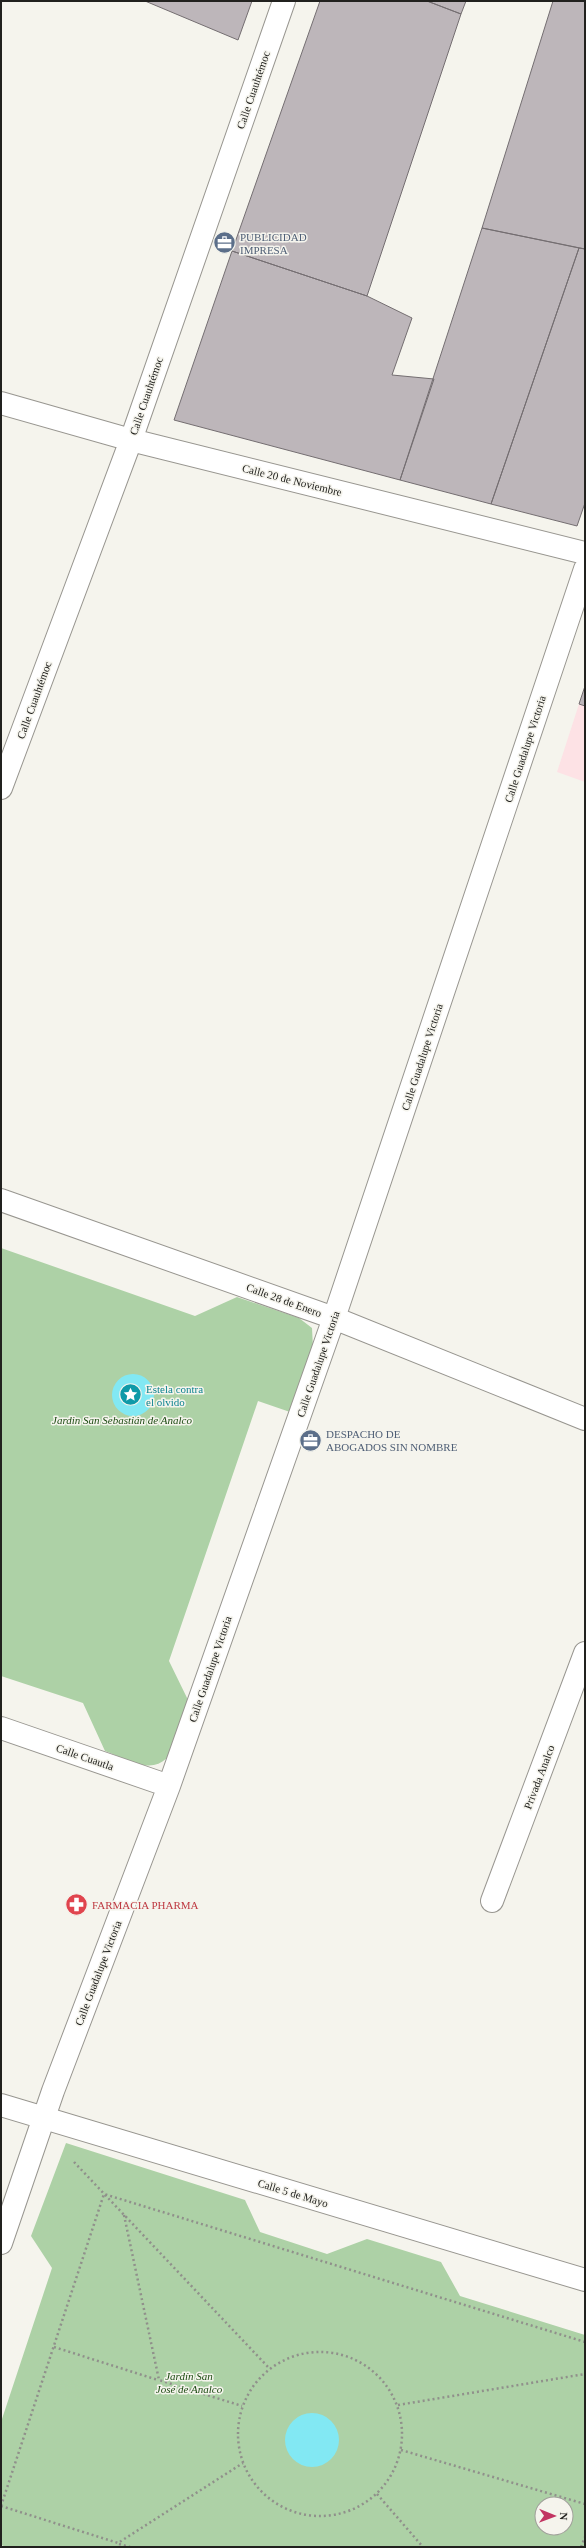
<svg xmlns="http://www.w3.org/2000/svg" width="586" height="2548" viewBox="0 0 586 2548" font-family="'Times New Roman',serif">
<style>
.industrial{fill:#fde2e5}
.green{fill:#add1a6;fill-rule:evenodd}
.water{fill:#82e8f3}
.building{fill:#bdb6ba;stroke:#746e71}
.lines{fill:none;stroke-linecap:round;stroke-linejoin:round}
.street-casing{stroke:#989690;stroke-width:24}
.path{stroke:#90908b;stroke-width:2.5;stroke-dasharray:2 3;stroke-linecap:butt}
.street{stroke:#fff;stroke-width:22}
.labels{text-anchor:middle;stroke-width:3;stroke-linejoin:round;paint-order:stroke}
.street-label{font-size:11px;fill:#21211e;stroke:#f5f4ed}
.service-label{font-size:11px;fill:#4e5e75;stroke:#f5f4ed;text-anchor:start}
.culture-label{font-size:11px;fill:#0d838f;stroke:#f5f4ed;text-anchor:start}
.park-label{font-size:11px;font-style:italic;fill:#1c4b12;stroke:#f5f4ed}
.health-label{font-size:11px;fill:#be3a42;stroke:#f5f4ed;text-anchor:start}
</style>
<rect width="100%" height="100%" fill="#f5f4ed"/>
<path class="industrial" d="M579,704l6,2v76l-28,-10z"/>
<path class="green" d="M1,1248l194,68 42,-19 62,21 13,10 1,20 -23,64 -32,-11 -89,260 20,41c-8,23 -12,69 -46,63 -12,-1 -26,-10 -38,-14l-22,-48 -82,-27z
M66,2143l179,57 15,32 67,22 40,-15 74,23 19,34 125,39v212h-578l-6,-2v-123l51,-154 -21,-32zM542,2504h24v24h-24z"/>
<path class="water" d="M112 1395a21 21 0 1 1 42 0a21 21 0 1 1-42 0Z
M285 2440a27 27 0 1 1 54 0a27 27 0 1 1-54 0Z"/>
<path class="building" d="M145,1h107l-14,39z
M320,1h107l34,13 -94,282 -135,-45z
M427,1h39l-5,13z
M553,1h32v248l-103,-21z
M482,228l97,20 -88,256 -91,-24z
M579,248l6,1v254l-8,23 -86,-22z
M232,251l135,45 45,22 -20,57 42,4 -34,101 -226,-60z
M585,686v20l-6,-2z"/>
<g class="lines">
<defs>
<path id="street" d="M1,403l130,37 454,113
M1,788l130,-348 153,-439
M1,1200l333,118 251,101
M1,1728l168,58
M492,1901l93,-248
M1,2105l584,175
M1,2243l52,-152 116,-305 165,-468 251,-749"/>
</defs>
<use href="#street" class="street-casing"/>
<path class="path" d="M74,2162l195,206
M124,2215l35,165 83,26
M54,2347l104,33
M238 2434a82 82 0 1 1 164 0a82 82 0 1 1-164 0Z
M398,2405l187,-31
M401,2450l184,54
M377,2494l46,53
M1,2506l103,-312 481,148
M1,2506l117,37 125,-80
M119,2544l11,3
M581,2547l4,-10"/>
<use href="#street" class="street"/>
</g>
<defs>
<symbol id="office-disc" viewBox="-11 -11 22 22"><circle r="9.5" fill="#5c6f8a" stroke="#f5f4ed"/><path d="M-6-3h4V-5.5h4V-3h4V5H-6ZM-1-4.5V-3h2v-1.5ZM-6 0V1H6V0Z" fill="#fff"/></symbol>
<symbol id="sight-disc" viewBox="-11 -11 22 22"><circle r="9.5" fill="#0f9aa8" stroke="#f5f4ed"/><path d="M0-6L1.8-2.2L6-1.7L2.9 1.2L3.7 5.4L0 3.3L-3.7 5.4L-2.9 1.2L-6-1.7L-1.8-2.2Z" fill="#fff"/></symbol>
<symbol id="pharmacy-disc" viewBox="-11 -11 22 22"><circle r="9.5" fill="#e0444e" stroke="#f5f4ed"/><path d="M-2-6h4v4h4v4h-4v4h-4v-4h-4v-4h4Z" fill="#fff"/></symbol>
</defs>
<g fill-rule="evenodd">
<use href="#office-disc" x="212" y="230" width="25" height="25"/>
<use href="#sight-disc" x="118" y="1382" width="25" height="25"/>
<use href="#office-disc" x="298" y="1428" width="25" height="25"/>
<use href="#pharmacy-disc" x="64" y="1892" width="25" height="25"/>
</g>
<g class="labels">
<g class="street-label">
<text transform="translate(253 90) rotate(-71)" y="4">Calle Cuauhtémoc</text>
<text transform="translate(146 396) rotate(-71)" y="4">Calle Cuauhtémoc</text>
<text transform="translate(292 480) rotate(14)" y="4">Calle 20 de Noviembre</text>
<text transform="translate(34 700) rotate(-70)" y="4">Calle Cuauhtémoc</text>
<text transform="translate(525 749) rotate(-72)" y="4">Calle Guadalupe Victoria</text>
<text transform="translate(422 1057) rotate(-72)" y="4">Calle Guadalupe Victoria</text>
<text transform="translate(284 1300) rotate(20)" y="4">Calle 28 de Enero</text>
<text transform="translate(318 1364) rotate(-71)" y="4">Calle Guadalupe Victoria</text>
<text transform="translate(210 1669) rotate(-71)" y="4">Calle Guadalupe Victoria</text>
<text transform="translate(85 1757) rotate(19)" y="4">Calle Cuautla</text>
<text transform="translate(539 1777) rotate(-69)" y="4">Privada Analco</text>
<text transform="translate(98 1973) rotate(-69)" y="4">Calle Guadalupe Victoria</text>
<text transform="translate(293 2193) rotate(17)" y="4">Calle 5 de Mayo</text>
</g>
<g class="service-label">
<text x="240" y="241">PUBLICIDAD<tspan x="240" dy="13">IMPRESA</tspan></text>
<text x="326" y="1438">DESPACHO DE<tspan x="326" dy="13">ABOGADOS SIN NOMBRE</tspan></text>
</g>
<g class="culture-label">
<text x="146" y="1393">Estela contra<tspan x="146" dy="13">el olvido</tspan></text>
</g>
<g class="park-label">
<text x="122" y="1424">Jardin San Sebastián de Analco</text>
<text x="189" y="2380">Jardín San<tspan x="189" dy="13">José de Analco</tspan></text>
</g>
<g class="health-label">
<text x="92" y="1909">FARMACIA PHARMA</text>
</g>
</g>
<rect width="586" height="2548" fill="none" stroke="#21211e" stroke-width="4"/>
<g transform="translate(554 2516) rotate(91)"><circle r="19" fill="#f5f4ed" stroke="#a0a09a"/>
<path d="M0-3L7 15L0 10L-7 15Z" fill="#c23462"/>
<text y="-6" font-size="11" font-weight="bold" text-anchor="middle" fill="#21211e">N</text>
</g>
</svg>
